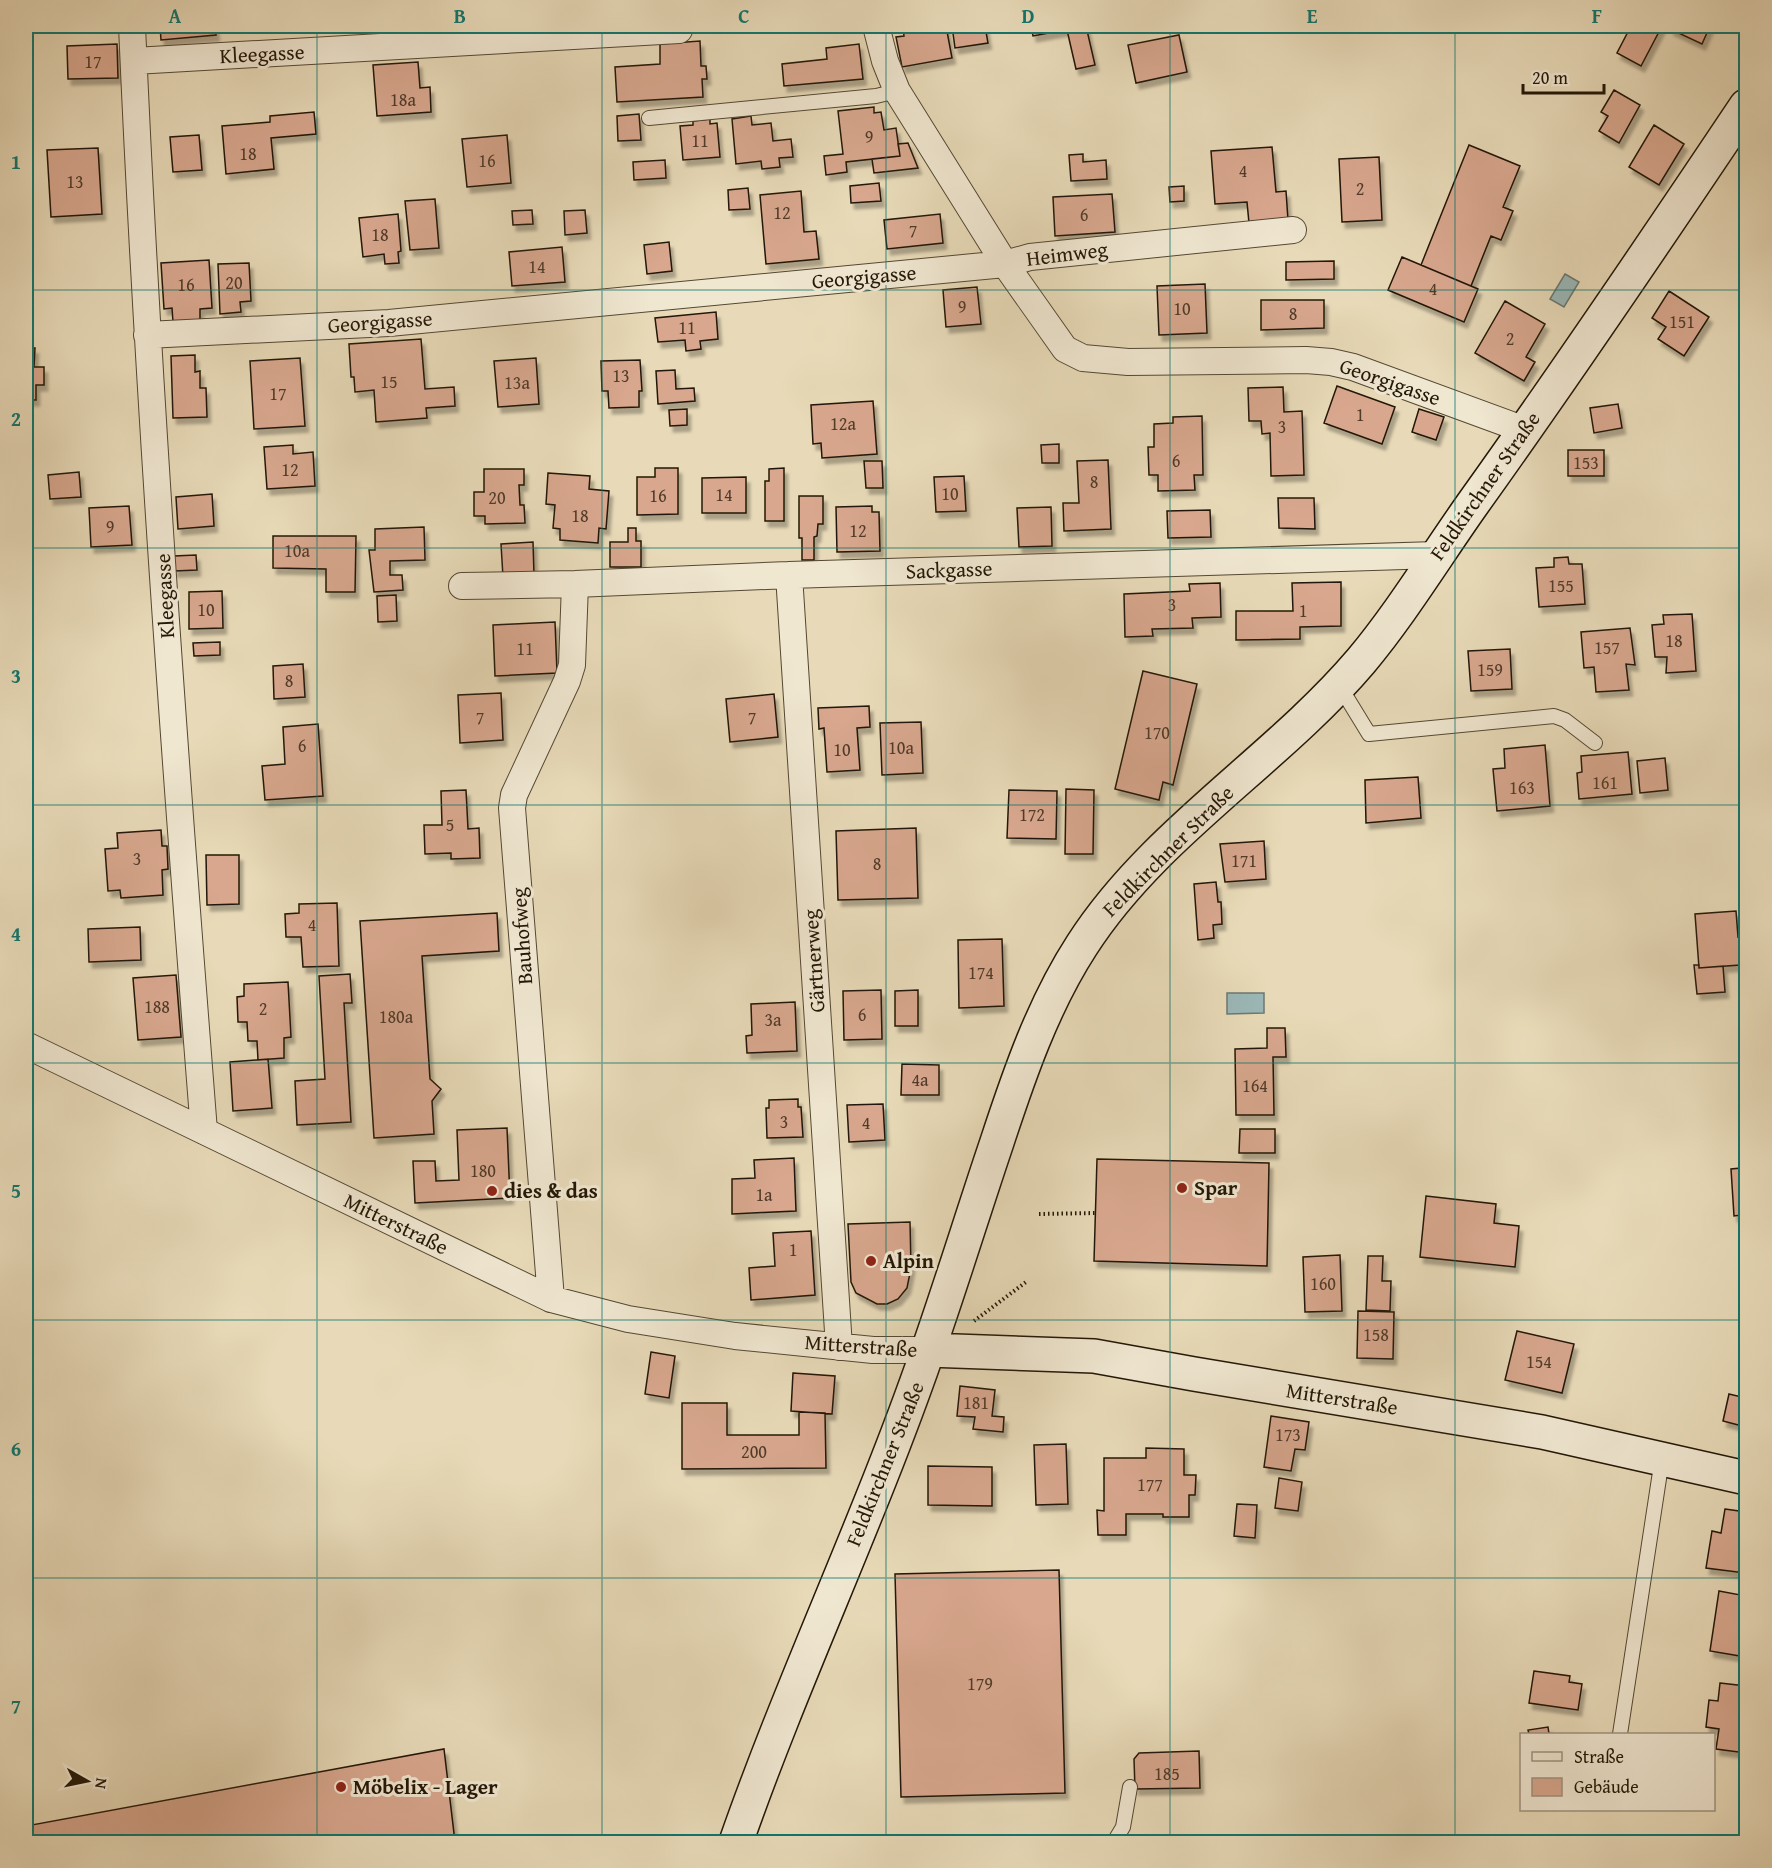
<svg xmlns="http://www.w3.org/2000/svg" width="1772" height="1868" viewBox="0 0 1772 1868" font-family="'Gentium Book Plus',serif">
<style>
.water{fill:#9bb8b8;stroke:#6b7871;stroke-width:1.5}
.building{fill:#d8a78e;stroke:#231707;stroke-width:1.5;filter:url(#shadow)}
.lines{fill:none;stroke-linecap:round;stroke-linejoin:round}
.lane-casing{stroke:#544833;stroke-width:16}
.street-casing{stroke:#544833;stroke-width:28}
.secondary-casing{stroke:#231707;stroke-width:36}
.path{stroke:#231707;stroke-width:4;stroke-dasharray:1.5 3;stroke-linecap:butt}
.lane{stroke:#f0e7d1;stroke-width:14}
.street{stroke:#f0e7d1;stroke-width:26}
.secondary{stroke:#f0e7d1;stroke-width:33}
.grid{fill:none;stroke:#0f766e;stroke-width:1.5;stroke-opacity:0.55}
.poi-dot{fill:#8f2418;stroke:#f0e7d1;stroke-width:2}
.labels{text-anchor:middle;stroke-width:6;stroke-linejoin:round;paint-order:stroke}
.number-label{font-size:18px;fill:#503b29}
.street-label{font-size:21px;fill:#231707;stroke:#f0e7d1}
.poi-label{font-size:21px;font-weight:bold;fill:#231707;stroke:#f0e7d1;text-anchor:start}
.neatline{fill:none;stroke:#0f766e;stroke-width:2}
.grid-label{font-size:20px;text-anchor:middle;font-weight:bold;fill:#0f766e}
</style>
<defs>
<filter id="shadow"><feDropShadow dx="3.5" dy="6" stdDeviation="1.5" flood-color="#0004"/></filter>
</defs>
<rect width="100%" height="100%" fill="#e8dab8"/>
<filter id="stains"><feTurbulence type="fractalNoise" baseFrequency=".00333" numOctaves="4"/><feColorMatrix values="0 0 0 0 .2 0 0 0 0 .09 0 0 0 0 .02 0 0 0 .5 -.17"/></filter>
<radialGradient id="worn" r=".72"><stop offset=".6" stop-color="#630" stop-opacity="0"/><stop offset="1" stop-color="#630" stop-opacity=".3"/></radialGradient>
<path class="water" d="M1565,274l14,8 -15,25 -14,-8z
M1227,993h37v20l-37,1z"/>
<path class="building" d="M160,26h55l1,9 -55,5z
M903,26h43l6,32 -50,9 -6,-30 8,-1z
M952,26h33l3,17 -33,5z
M1031,26h39l1,3 -38,7z
M1070,26h16l9,39 -19,4 -9,-39 4,-1z
M1631,26h31l-21,40 -24,-13z
M1672,26h38l-8,18 -32,-15z
M1179,35l8,37 -51,11 -8,-38z
M700,41l1,25h5l1,13h-5l1,18 -86,5 -2,-35 45,-3v-20z
M117,44l1,34 -50,1 -1,-33z
M859,44l4,35 -79,7 -2,-22 45,-5 -1,-11z
M418,62l2,26 10,-1 1,25 -54,4 -4,-51z
M1614,90l26,15 -21,38 -20,-12 9,-15 -7,-4z
M874,107v6l7,-1 3,18 12,-2 4,28 -54,6 1,10 -21,3 -2,-19 19,-2 -5,-43z
M314,112l2,22 -45,4 3,31 -48,5 -4,-48 48,-4v-6z
M639,114l2,26 -23,1 -1,-25z
M751,116l1,9 19,-2 2,18 18,-2 2,18 -14,1 1,9 -18,2 -1,-8 -25,3 -4,-45z
M710,119v5l7,-1 3,34 -37,3 -3,-34 13,-1v-4z
M1654,125l30,19 -25,41 -30,-18z
M199,135l3,35 -29,2 -3,-35z
M507,135l4,48 -44,4 -5,-48z
M908,143l10,25 -44,5 -2,-14 28,-3 -2,-12z
M1469,145l51,21 -17,41 10,4 -12,29 -10,-4 -20,50 -50,-21z
M1272,147l4,45 10,-1 2,29 -39,3 -2,-21 -32,2 -4,-53z
M98,148l4,66 -51,3 -4,-67z
M1083,154v8l23,-2 1,19 -36,2 -2,-26z
M1379,157l3,63 -40,2 -3,-63z
M1746,157v27l-5,-26z
M665,160l1,18 -32,2 -1,-18z
M879,183l2,18 -30,2 -1,-17z
M1184,186v15l-14,1 -1,-15z
M748,188l2,21 -21,1 -1,-20z
M801,191l3,41 12,-1 3,28 -53,5 -6,-69z
M1112,194l3,38 -60,4 -2,-39z
M435,199l4,49 -29,2 -5,-49z
M532,210l1,14 -20,1 -1,-14z
M585,210l2,23 -22,2 -1,-24z
M398,214l3,37 -3,1 1,11 -14,1 -1,-10 -21,3 -4,-39z
M940,214l3,29 -56,6 -3,-29z
M669,242l3,29 -25,3 -3,-29z
M562,247l3,35 -53,4 -3,-34z
M1402,257l76,32 -14,33 -76,-32z
M209,260l3,48 -12,1v12l-27,1 -1,-14 -8,1 -3,-46z
M1334,261v18l-48,1v-18z
M249,263l2,38 -11,1 1,10 -21,2 -2,-50z
M1205,284l2,49 -48,2 -2,-49z
M977,287l4,37 -35,3 -3,-37z
M1669,291l40,26 -25,39 -26,-17 8,-12 -14,-9z
M1261,300h63v28l-63,2z
M1505,301l40,23 -19,33 9,5 -11,19 -49,-28z
M716,312l2,27 -18,2 1,8 -15,2 -1,-11 -27,2 -3,-24z
M421,339l4,50 29,-2 1,19 -29,2 1,10 -51,4 -2,-32 -19,2 -1,-15h-3l-2,-33z
M26,348h9l-1,19h10v18h-8v15h-10z
M195,355v17l5,-1v17h6l1,29 -34,1 -2,-62z
M300,358l5,68 -51,3 -4,-68z
M536,358l3,46 -41,3 -4,-46z
M640,360l2,31h-3v16l-30,1 -1,-17h-6l-1,-30z
M675,370l1,19 18,-1 1,13 -37,3 -2,-33z
M1337,386l58,21 -13,37 -58,-21z
M1283,387l1,25 18,-1 2,64 -33,1 -1,-43 -8,1 -1,-13h-12l-1,-33z
M873,401l4,53 -55,4 -1,-15 -8,1 -2,-39z
M1618,404l4,24 -28,5 -4,-25z
M687,409v16l-17,1 -1,-16z
M1419,409l25,8 -8,23 -24,-8z
M1202,416l1,59h-9l1,15 -37,1v-16h-9l-1,-28h6v-23l19,-1v-6z
M1059,444v19h-17l-1,-18z
M293,445v9l20,-2 2,34 -48,3 -3,-42z
M1568,450h36v26h-36z
M1108,460l3,69 -47,2 -1,-28h16l-2,-42z
M864,461h18l1,27h-17z
M655,468h23v46l-41,1v-38h18z
M784,468v53h-19v-40h4v-12z
M484,469h40v16h-5l1,20h4l1,18 -40,1v-8h-11v-24h10z
M79,472l2,25 -31,2 -2,-24z
M548,473l42,3 -1,13 20,2 -3,38 -7,-1 -1,15 -38,-3v-11l-7,-1 2,-23 -9,-1z
M964,476l2,35 -30,1 -2,-35z
M746,477v36h-44v-35z
M212,494l2,32 -36,3 -2,-32z
M799,496h24v28h-5l-1,12 -3,1v23h-12v-22h-3z
M1278,498h36l1,31 -36,-1z
M129,506l3,39 -41,2 -2,-39z
M872,506v6h7l1,39 -43,1 -1,-45z
M1051,507l1,39 -33,1 -2,-39z
M1210,510l1,27 -43,1 -1,-27z
M424,527l1,33 -35,1v14h12l1,15 -29,2 -5,-42h6v-21z
M628,528h8v13h5v26h-31v-25h18z
M273,536h83l-1,56h-29v-23l-53,-1z
M533,542l1,33 -31,2 -2,-33z
M196,555l1,15 -23,1v-15z
M1568,557l1,7h13l3,40 -46,3 -3,-39 18,-1v-9z
M1341,582v44l-41,1v12l-64,1v-29h57l-1,-28z
M1220,583l1,34 -29,1 1,10 -41,1 1,7 -28,1 -1,-43 66,-3 -1,-7z
M222,591l1,37 -34,1v-37z
M396,595l1,26 -19,1 -1,-26z
M1692,614l4,57 -30,2 1,-16h-12l-3,-32 12,-1 -1,-9z
M555,622l2,51 -62,3 -2,-51z
M1630,628l5,37 -9,-1 3,26 -33,2 -2,-25 -10,1 -3,-36z
M220,642v13l-26,1 -1,-13z
M1510,649l2,40 -41,2 -3,-40z
M303,664l2,33 -31,2 -1,-33z
M1143,671l54,13 -24,101 -10,-3 -4,18 -44,-11z
M501,693l2,47 -43,3 -2,-48z
M774,694l4,43 -48,5 -4,-43z
M869,706l1,21 -13,1 3,42 -33,2 -3,-44 -5,1 -1,-21z
M921,722l2,51 -41,2 -2,-52z
M318,724l5,72 -58,4 -3,-34 23,-2 -2,-37z
M1545,745l5,61 -53,5 -4,-42 12,-1 -1,-19z
M1628,752l4,42 -53,5 -2,-26 5,-1 -1,-16z
M1665,758l3,32 -28,3 -3,-32z
M1418,777l3,41 -55,5 -1,-43z
M1066,789l28,1 -1,64h-28z
M466,790l2,39 11,-1 1,30 -29,1v-6l-26,1 -1,-29h18l-1,-34z
M1009,790l48,1 -1,48 -49,-1z
M916,828l2,70 -80,2 -2,-69z
M161,830l1,16h5l1,23 -6,1 1,25 -42,3 -1,-8 -12,1 -3,-42 13,-1 -1,-15z
M1264,841l2,38 -41,3 -5,-38z
M206,855h33v49l-32,1z
M1216,882l2,20h3l1,22 -9,1 1,13 -16,2 -4,-56z
M337,903l2,63 -36,1 -2,-30h-15l-1,-23 14,-1v-9z
M1736,911l2,26 3,-1 2,16 -4,1 1,12 -41,3 -4,-54z
M497,913l2,38 -77,5 8,123 11,10 -9,12 2,33 -60,4 -14,-217z
M140,927l1,33 -52,2 -1,-33z
M1002,939l2,67 -45,2 -1,-68z
M1694,965h5v3l24,-2 2,26 -28,2z
M350,974l2,29h-8l7,119 -54,3 -2,-44 30,-2 -6,-103z
M176,975l5,62 -43,3 -5,-62z
M288,982l3,55 -7,1v20l-26,2 -1,-19h-9l-1,-19h-9l-1,-25 7,-1v-12z
M881,990l1,49 -38,1 -1,-49z
M918,990v36h-23v-35z
M795,1002l2,49 -50,2 -1,-17 6,-1 -1,-31z
M1267,1028h18l1,29h-13l1,58h-38l-1,-66 32,-1z
M268,1059l4,49 -39,3 -3,-49z
M902,1064l37,1v30h-38z
M798,1099v8h3l2,30 -36,1 -1,-30h3v-8z
M883,1104l2,36 -36,2 -2,-37z
M507,1128l3,70 -95,5 -2,-42h22l1,20 23,-1 -2,-50z
M1240,1129h35v24h-36z
M794,1158l2,53 -64,3v-35l23,-1 -1,-18z
M1097,1159l172,4 -2,103 -173,-5z
M1746,1161v83h-3l-2,-29 -7,1 -3,-47 10,-1v-6z
M1426,1196l70,8 -2,19 25,3 -4,41 -95,-10z
M910,1222l1,46 -4,20 -9,11 -11,5h-10l-21,-11 -5,-11 -3,-58z
M811,1231l4,64 -64,5 -2,-32 26,-2 -2,-33z
M1340,1255l2,56 -37,1 -2,-55z
M1368,1256h15l-1,25h9l-1,30 -24,-1z
M1358,1311l36,1 -1,47 -36,-1z
M1517,1331l57,13 -12,49 -57,-13z
M651,1352l24,4 -6,42 -24,-4z
M793,1373l42,3 -3,38 -41,-3z
M960,1386l35,4 -3,26 12,1 -1,15 -30,-3 2,-12 -18,-1z
M1729,1394l17,4v29l-23,-6z
M682,1403h45v32h72v-23l26,1 1,55 -144,1z
M1271,1416l38,6 -4,28 -10,-1 -4,22 -27,-4z
M1066,1444l2,60 -32,1 -2,-60z
M1146,1448l38,1v26h12l-1,20h-6v22h-26v-3h-37v21h-28l-1,-25 7,1v-53h42z
M928,1466l64,1v39l-64,-1z
M1279,1478l23,4 -4,29 -23,-3z
M1237,1504l20,1 -2,33 -21,-2z
M1725,1509l21,3 -1,61 -39,-5 6,-37 9,2z
M1059,1570l6,223 -164,4 -6,-223z
M1719,1591l27,5v61l-36,-6z
M1534,1671l36,5 -1,6 13,2 -4,26 -49,-7z
M1720,1683l26,3v67l-30,-4 3,-20 -13,-2 3,-27 9,1z
M1548,1727l1,7h-20l-1,-4z
M444,1749l11,93h-429v-16z
M1199,1751l1,37 -65,1 -1,-30 5,-6z"/>
<g class="lines">
<defs>
<path id="lane" d="M649,118l227,-22 21,-5
M1339,685l30,49 185,-18 11,4 30,23
M1620,1734l42,-275
M1114,1842l9,-15 7,-40"/>
<path id="street" d="M132,26c16,368 43,737 72,1105
M876,26l9,35 12,30 108,173 25,-7 263,-27
M134,61l545,-31
M147,335l242,-12 616,-59 60,85 18,9 45,4 178,-2 25,2 22,5 172,63
M789,575l50,772
M462,586l113,-2 214,-9 647,-20
M26,1045l525,254 77,20 107,17 138,14h55
M551,1299l-39,-491 2,-13 53,-114 5,-16 3,-81"/>
<path id="secondary" d="M928,1350l166,6 100,18 348,58 204,46
M736,1842c57,-163 133,-322 190,-486 25,-71 47,-143 71,-214 22,-67 46,-137 85,-197 71,-111 194,-184 279,-284 41,-49 76,-107 113,-159 93,-130 183,-263 272,-396"/>
</defs>
<use href="#lane" class="lane-casing"/>
<use href="#street" class="street-casing"/>
<use href="#secondary" class="secondary-casing"/>
<path class="path" d="M1039,1214l57,-1
M974,1321l52,-39"/>
<use href="#lane" class="lane"/>
<use href="#street" class="street"/>
<use href="#secondary" class="secondary"/>
</g>
<path class="grid" d="M317,26v1816M602,26v1816M886,26v1816M1170,26v1816M1455,26v1816M26,290h1720M26,548h1720M26,805h1720M26,1063h1720M26,1320h1720M26,1578h1720"/>
<g class="poi-dot">
<circle cx="1182" cy="1188" r="6"/>
<circle cx="492" cy="1191" r="6"/>
<circle cx="871" cy="1261" r="6"/>
<circle cx="341" cy="1787" r="6"/>
</g>
<g class="labels">
<g class="number-label">
<text x="93" y="68">17</text>
<text x="403" y="106">18a</text>
<text x="869" y="143">9</text>
<text x="700" y="147">11</text>
<text x="248" y="160">18</text>
<text x="487" y="167">16</text>
<text x="1243" y="177">4</text>
<text x="75" y="188">13</text>
<text x="1360" y="195">2</text>
<text x="782" y="219">12</text>
<text x="1084" y="221">6</text>
<text x="913" y="237">7</text>
<text x="380" y="241">18</text>
<text x="537" y="273">14</text>
<text x="234" y="289">20</text>
<text x="186" y="291">16</text>
<text x="1433" y="295">4</text>
<text x="962" y="313">9</text>
<text x="1182" y="315">10</text>
<text x="1293" y="320">8</text>
<text x="1682" y="328">151</text>
<text x="687" y="334">11</text>
<text x="1510" y="345">2</text>
<text x="621" y="382">13</text>
<text x="389" y="388">15</text>
<text x="517" y="389">13a</text>
<text x="278" y="400">17</text>
<text x="1360" y="421">1</text>
<text x="843" y="430">12a</text>
<text x="1282" y="433">3</text>
<text x="1176" y="467">6</text>
<text x="1586" y="469">153</text>
<text x="290" y="476">12</text>
<text x="1094" y="488">8</text>
<text x="950" y="500">10</text>
<text x="724" y="501">14</text>
<text x="658" y="502">16</text>
<text x="497" y="504">20</text>
<text x="580" y="522">18</text>
<text x="110" y="533">9</text>
<text x="858" y="537">12</text>
<text x="297" y="557">10a</text>
<text x="1561" y="592">155</text>
<text x="1172" y="611">3</text>
<text x="206" y="616">10</text>
<text x="1303" y="617">1</text>
<text x="1674" y="647">18</text>
<text x="1607" y="654">157</text>
<text x="525" y="655">11</text>
<text x="1490" y="676">159</text>
<text x="289" y="687">8</text>
<text x="480" y="724">7</text>
<text x="752" y="724">7</text>
<text x="1157" y="739">170</text>
<text x="302" y="752">6</text>
<text x="901" y="754">10a</text>
<text x="842" y="756">10</text>
<text x="1605" y="789">161</text>
<text x="1522" y="794">163</text>
<text x="1032" y="821">172</text>
<text x="450" y="831">5</text>
<text x="137" y="865">3</text>
<text x="1244" y="867">171</text>
<text x="877" y="870">8</text>
<text x="312" y="931">4</text>
<text x="981" y="979">174</text>
<text x="157" y="1013">188</text>
<text x="263" y="1015">2</text>
<text x="862" y="1021">6</text>
<text x="396" y="1023">180a</text>
<text x="773" y="1026">3a</text>
<text x="920" y="1086">4a</text>
<text x="1255" y="1092">164</text>
<text x="784" y="1128">3</text>
<text x="866" y="1129">4</text>
<text x="483" y="1177">180</text>
<text x="764" y="1201">1a</text>
<text x="793" y="1256">1</text>
<text x="1323" y="1290">160</text>
<text x="1376" y="1341">158</text>
<text x="1539" y="1368">154</text>
<text x="976" y="1409">181</text>
<text x="1288" y="1441">173</text>
<text x="754" y="1458">200</text>
<text x="1150" y="1491">177</text>
<text x="980" y="1690">179</text>
<text x="1167" y="1780">185</text>
</g>
<g class="street-label">
<text transform="translate(262 54) rotate(-3)" y="7">Kleegasse</text>
<text transform="translate(1067 254) rotate(-7)" y="7">Heimweg</text>
<text transform="translate(864 277) rotate(-5)" y="7">Georgigasse</text>
<text transform="translate(380 322) rotate(-4)" y="7">Georgigasse</text>
<text transform="translate(1390 382) rotate(19)" y="7">Georgigasse</text>
<text transform="translate(1485 486) rotate(-55)" y="7">Feldkirchner Straße</text>
<text transform="translate(949 570) rotate(-2)" y="7">Sackgasse</text>
<text transform="translate(165 596) rotate(-93)" y="7">Kleegasse</text>
<text transform="translate(1168 851) rotate(-45)" y="7">Feldkirchner Straße</text>
<text transform="translate(522 936) rotate(-94)" y="7">Bauhofweg</text>
<text transform="translate(814 961) rotate(-94)" y="7">Gärtnerweg</text>
<text transform="translate(396 1224) rotate(26)" y="7">Mitterstraße</text>
<text transform="translate(861 1346) rotate(4)" y="7">Mitterstraße</text>
<text transform="translate(1342 1399) rotate(9)" y="7">Mitterstraße</text>
<text transform="translate(885 1464) rotate(-68)" y="7">Feldkirchner Straße</text>
</g>
<g class="poi-label">
<text x="1194" y="1195">Spar</text>
<text x="504" y="1198">dies &amp; das</text>
<text x="883" y="1268">Alpin</text>
<text x="353" y="1794">Möbelix - Lager</text>
</g>
</g>
<rect width="1772" height="1868" fill="none" stroke="#e8dab8" stroke-width="66"/>
<rect x="1520" y="1733" width="195" height="78" fill="#f0e7d1" stroke="#9e9480" stroke-width="1.5"/>
<rect x="1532" y="1752" width="30" height="9" fill="#f0e7d1" stroke="#9e9480" stroke-width="1.5"/>
<text x="1574" y="1763" font-size="18" fill="#231707">Straße</text>
<rect x="1532" y="1778" width="30" height="18" fill="#d8a78e" stroke="#9e9480" stroke-width="1.5"/>
<text x="1574" y="1793" font-size="18" fill="#231707">Gebäude</text>
<g transform="translate(87 1781) rotate(99)" stroke="#f0e7d1" stroke-width="4.5" paint-order="stroke">
<path d="M0-4.5L10 22L0 15L-10 22Z" fill="#231707"/>
<text y="-9" font-size="16" font-weight="bold" text-anchor="middle" fill="#231707">N</text>
</g>
<path d="M1523 84v9h81v-9" fill="none" stroke="#231707" stroke-width="3"/>
<text x="1532" y="84" font-size="18" fill="#231707" stroke="#f0e7d1" stroke-width="4.5" paint-order="stroke">20 m</text>
<rect x="33" y="33" width="1706" height="1802" class="neatline"/>
<g class="grid-label">
<text x="175" y="23">A</text>
<text x="460" y="23">B</text>
<text x="744" y="23">C</text>
<text x="1028" y="23">D</text>
<text x="1312" y="23">E</text>
<text x="1597" y="23">F</text>
<text x="16" y="169">1</text>
<text x="16" y="426">2</text>
<text x="16" y="683">3</text>
<text x="16" y="941">4</text>
<text x="16" y="1198">5</text>
<text x="16" y="1456">6</text>
<text x="16" y="1713">7</text>
</g>
<rect width="100%" height="100%" filter="url(#stains)"/>
<rect width="100%" height="100%" fill="url(#worn)"/>
</svg>
